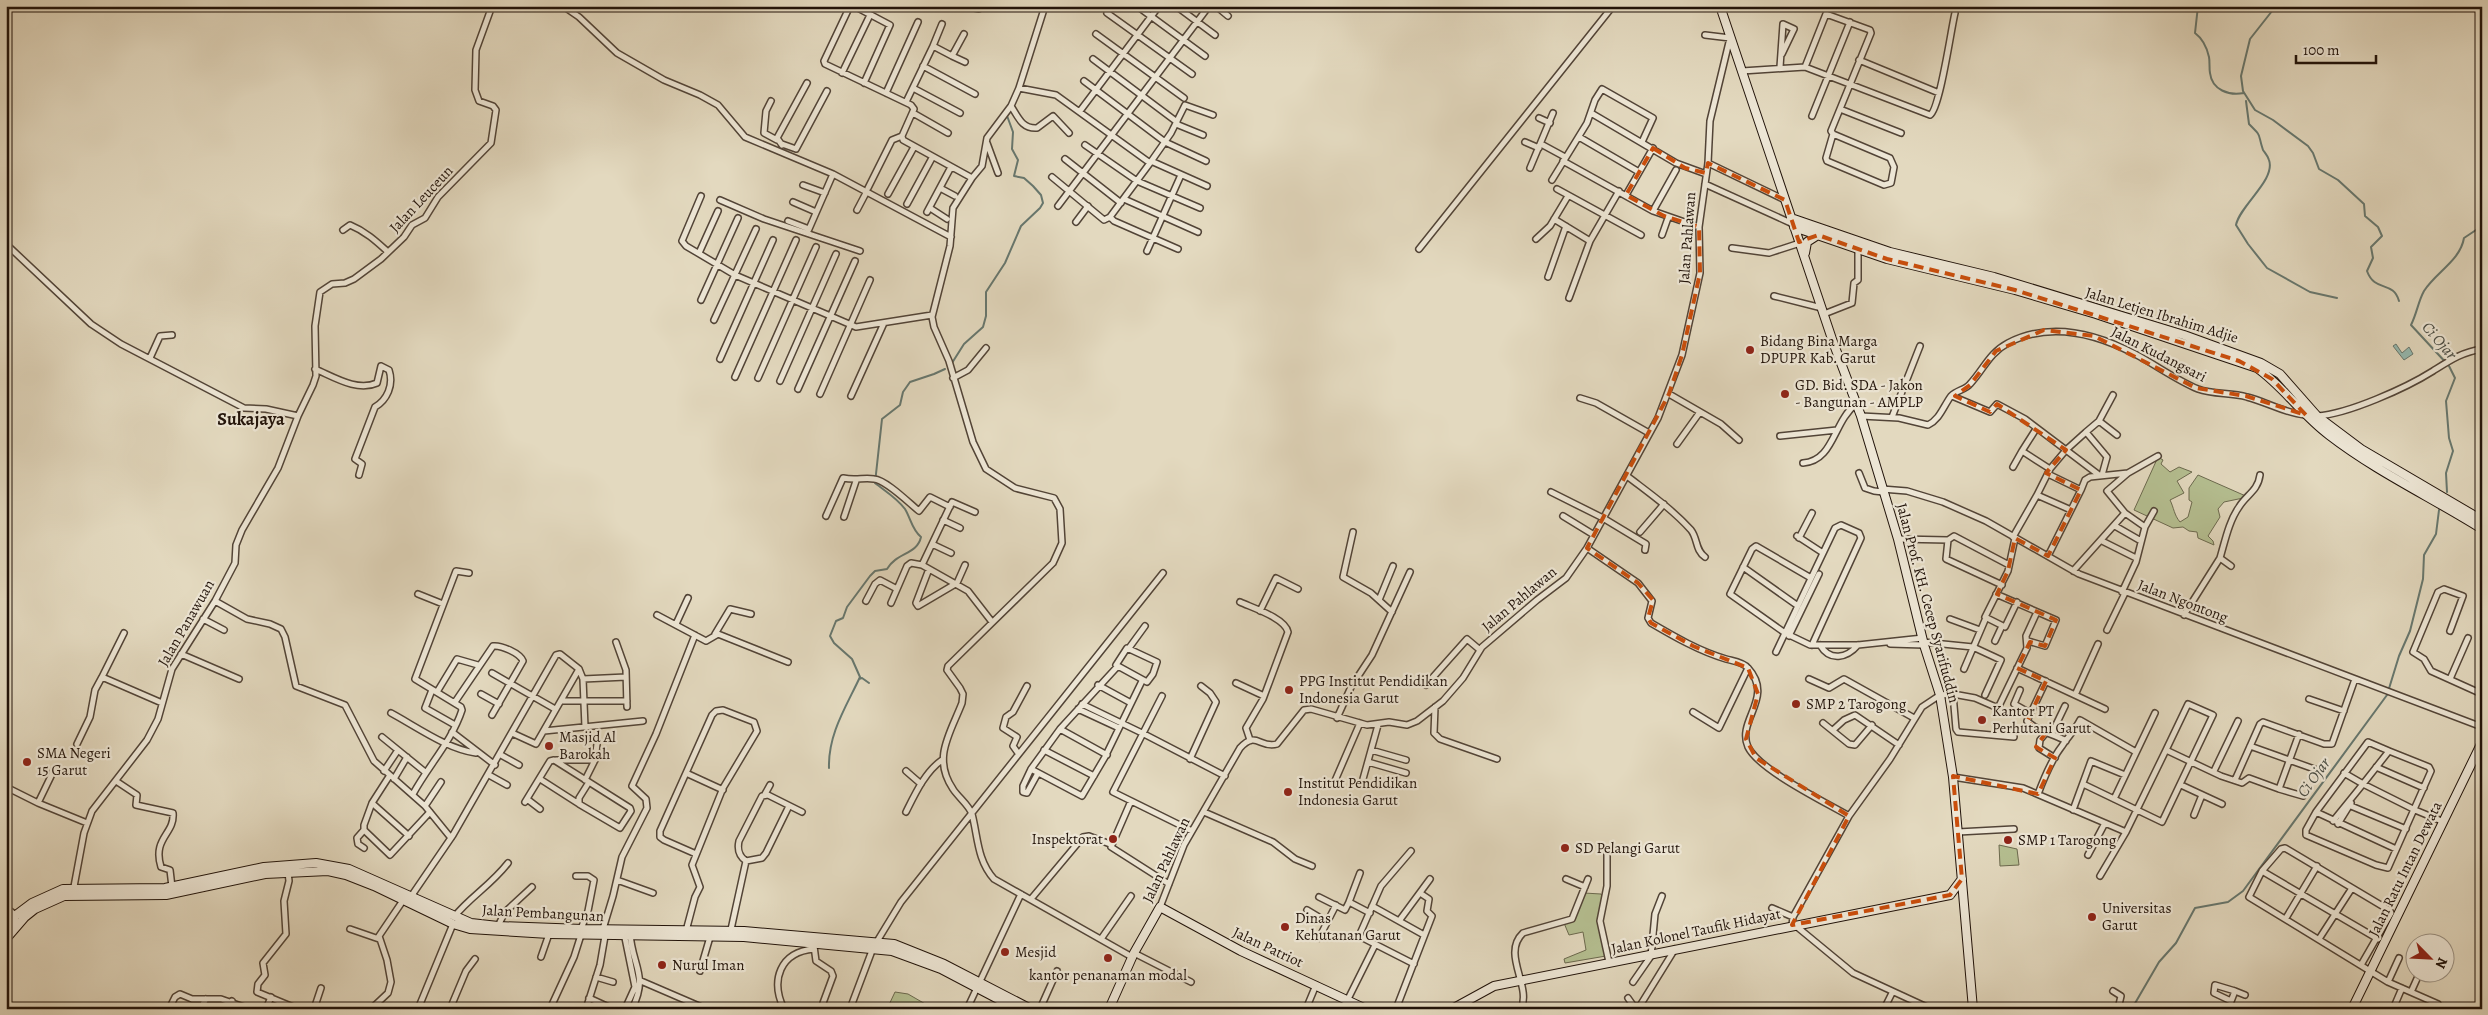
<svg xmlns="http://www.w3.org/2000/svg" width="2488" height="1015" viewBox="0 0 2488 1015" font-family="Alegreya,serif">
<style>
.green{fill:#b5bf91;stroke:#6b694e}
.water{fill:#95bab1;stroke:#67776e}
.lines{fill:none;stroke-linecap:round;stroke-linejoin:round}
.stream{stroke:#67776e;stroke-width:2}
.street-casing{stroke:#524437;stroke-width:8}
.secondary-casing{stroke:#21130a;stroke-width:10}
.street{stroke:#ede6d5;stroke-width:5}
.secondary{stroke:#ede6d5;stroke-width:8}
.marked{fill:none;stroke:#ca4e0c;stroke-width:4;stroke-dasharray:10 6;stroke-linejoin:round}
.poi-dot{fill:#8f2418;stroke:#ede6d5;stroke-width:2}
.labels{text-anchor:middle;stroke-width:4.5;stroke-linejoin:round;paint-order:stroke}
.street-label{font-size:15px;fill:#21130a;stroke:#ede6d5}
.poi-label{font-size:15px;fill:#21130a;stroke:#ede6d5;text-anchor:start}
.water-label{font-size:16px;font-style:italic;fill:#4a4d44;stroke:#ede6d5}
.quarter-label{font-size:18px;font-weight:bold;fill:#21130a;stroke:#ede6d5}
</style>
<rect width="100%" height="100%" fill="#e3d9bf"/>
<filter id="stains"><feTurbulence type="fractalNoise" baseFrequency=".004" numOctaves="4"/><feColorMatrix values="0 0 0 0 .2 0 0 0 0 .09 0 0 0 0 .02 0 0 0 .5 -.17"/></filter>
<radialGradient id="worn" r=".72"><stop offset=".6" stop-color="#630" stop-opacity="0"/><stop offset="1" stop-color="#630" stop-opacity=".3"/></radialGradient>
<path class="green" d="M2158,457l5,3 -2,4 9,8 9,-5 13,5 -15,9 7,12 -14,7c4,8 4,15 10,22l8,-5 4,-15 -3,-2v-12l9,-13 50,22 -24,5 -6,7 2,8 -12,19 5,5 1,4 -16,-7 -1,-6 -8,-1 -6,-4 -10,1 -39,-18z
M1999,845l18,4 2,16 -19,1z
M1584,893l17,1 4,8 -3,11 4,43 -41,7 -1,-4 22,-9 -3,-18 -14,3 -5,-12 11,-5z
M895,992l13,2 26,15h-47z"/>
<path class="water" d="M2396,344l6,9 7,-6 4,7 -9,6 -11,-14z"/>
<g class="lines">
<path class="stream" d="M2198,6l-3,27c8,6 12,15 14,24 1,5 0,11 1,16 2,17 19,23 34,20
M2276,6l-26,33 -9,37 2,15 12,19 18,10 35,26 5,7 6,16 19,11 26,24 1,12 13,11 4,9 -11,11 2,11 -6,13c8,22 26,9 32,30
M2246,101l3,23c14,14 8,8 14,26 2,3 5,6 6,10 7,20 -29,45 -33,65l12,19 19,24 43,24 27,6
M952,363l12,-19 19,-17 3,-11v-24l19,-29 16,-37 19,-18 3,-5 -2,-8 -8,-9 -9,-8 -10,-2 4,-16 -6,-11 1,-17 -7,-19
M2447,492l-1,-19 7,-22 -4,-13 -3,-37 9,-23 -6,-12 -38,-41c6,-12 7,-23 13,-34 12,-19 36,-30 40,-53l18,-12
M859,679l3,-1 7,5
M829,768c-1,-34 17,-61 31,-91l-8,-18 -18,-16 -4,-7 6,-15 7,-3 4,-11 23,-31 5,-5 12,-2c10,-17 30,-14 34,-32 -9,-7 -10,-18 -16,-28 -8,-11 -20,-18 -30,-26l7,-64 18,-14 3,-13 7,-10 24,-8 11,-5
M2134,1009v-4l25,-43 17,-19 19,-35 33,-6 15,-11 144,-196 12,-39 11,-25 13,-52 1,-24 12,-21 3,-24"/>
<defs>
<path id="street" d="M563,6l16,11 38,36 47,27 36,15 18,10 27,32 88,37 118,63
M850,6l-26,55 1,3 86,41 3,4 -12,27 1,4 69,38
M854,6l36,19 -26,58
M964,6l15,3 6,-3
M1137,6l68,50
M1176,6l39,29
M1216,6l12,10
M1107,13l85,61
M1096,34l88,64
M933,46l9,-22
M952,56l13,6
M1093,59l84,63
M1859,60l80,33
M923,66l52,28
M1780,67l3,-43 11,5 -12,25
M1805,67l21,-53 44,16 1,3 -40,98 2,3 57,24 4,9 -3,16 -7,2 -57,-24 -1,-3 7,-24
M1742,71l63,-4 125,48c10,-6 21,-86 25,-102
M842,73l28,-58
M1084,81l81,61 41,19
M913,88l47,25
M1019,88l26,-82
M886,93l32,-71
M771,101l-5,10 -2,22 13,7
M906,102l27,-56 19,10 12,-22
M1011,106c7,11 11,23 26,22l16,-12 16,17
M1840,109l61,24
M1080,111l79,-105
M913,113l35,20
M1591,113l85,50 30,11
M1812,116l38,-94
M1539,118l11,5
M1176,124l27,11
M1579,137l60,35
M1525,142l14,6
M987,143l11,30
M782,144l14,5 31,-58
M1541,144l24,13
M782,145l-5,-7 30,-55
M1085,145l52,36 63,27
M1065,159l56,44
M1151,161l56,25
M1563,161l90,50 46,16
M1150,163l21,-30 14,-28 28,10
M1708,163l77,37
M1530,168l23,-55
M1052,177l52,43 6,-3
M1552,180l35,-57 8,-23 7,-11 51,29 -11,24
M1705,184l88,40
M803,185l22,8
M868,188l24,-48 10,-4
M940,188l15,8
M1557,189l84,46
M888,194l26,-47
M1626,195l27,-47
M701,196l-19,45 4,5 49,29 121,52 76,-12
M1124,199l74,33
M720,200l44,19 96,32
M793,202l23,10
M907,204l25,-46
M1058,206l151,-200
M930,208l17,11
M857,210l10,-19
M1653,211l23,-41
M927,212l24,-45
M1554,219l36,22
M788,221l21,8 -1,2
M1076,222l12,-16
M809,229l24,-55
M343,230l7,-5c15,6 26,16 38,27
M1662,235l6,-17
M1536,239l14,-13 18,-30
M6,244l85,80 30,20 123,64 22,1 32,7
M1732,248l37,5 31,-10
M1419,249l194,-243
M1147,251l34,-76
M699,253l19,-42
M1548,277l18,-51
M1774,296l48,12
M1569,298l21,-57 29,-50
M701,300l37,-82
M1824,314l28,-11 2,-20 4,-3v-31
M714,320l42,-91
M150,358l10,-22 12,-1
M720,359l53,-119
M315,369c19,8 42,23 62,14l4,-17 8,4c5,15 -2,30 -14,37l-20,52 7,5 -3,11
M735,377l61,-137
M758,378l58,-131
M953,378l15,-8 18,-22
M780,381l56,-127
M798,389l57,-128
M820,394l50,-114
M1669,394l52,30 18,16
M851,396l33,-73
M1952,396l38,16 7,-8 28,15 41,31 -16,19 -2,5 33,16 -33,66
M1580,398l16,5 53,30
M1861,416l38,2 29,7c12,-6 15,-18 23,-29 6,-6 14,-6 19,-12 14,-15 19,-31 38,-41 42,-22 87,-10 127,11 21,11 41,26 63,35 16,6 33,3 49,8 20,5 37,16 58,18
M2317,416c31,-2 89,-28 116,-45 16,-10 29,-19 49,-22
M1892,417l28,-71
M2099,421l18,14
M2036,429l-14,22 28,18
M2086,432l-20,18 33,25
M1780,436l57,-6
M1677,444l23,-32
M1803,463c31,-2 30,-41 53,-59
M2013,467l9,-16
M1859,473l6,15 9,3 9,1
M2048,473l-11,22 34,15
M2102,475l5,-18 -21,-25 13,-11 14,-26
M1627,476c22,17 45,33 64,54 7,9 4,20 14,27
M1882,489l25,2 36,11 43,19 93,53 403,153
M2081,490l4,-10 5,-3 38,-4 30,-17
M1551,492l52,26 43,26 -1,6
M826,516l17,-38c14,3 20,-1 31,1 12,1 34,23 45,32l11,-14 20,10
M1563,516l31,19
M844,517l12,-36
M943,520l17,8
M2115,526l26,15
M2145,527l9,-16
M1353,532l-10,45 28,16 21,19
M1640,532l24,-28
M1797,536l26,17
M2013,537l24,-42
M1799,538l13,-25
M2015,538l-7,33 -23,46 20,10 12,-25
M1898,539l50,1
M2102,541l34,17
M932,544l19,9
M1587,548l51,35 14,18 -4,17 3,5c24,14 48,28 75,36 7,2 17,3 22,9 27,30 -12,52 0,79 11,23 77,55 101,69l-56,101 -1,8
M2220,558c5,-17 9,-37 19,-51 7,-12 19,-16 21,-32
M922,565l30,-63 23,10
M1743,567l55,39
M929,569l-13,34 2,3 39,-23 8,-18
M2073,571l52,-58
M1811,578l-55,-32 -4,3 -22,45 55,39 25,12h48l65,-7
M2002,585l-56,-26 2,-19 6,-4 55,29
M2122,592l14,-30 9,-35 -20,-14 -18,-22 21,-18
M418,594l25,10
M1996,594l60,26 -11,26 -17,-5
M1379,600l14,-34
M215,601l32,18 23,5 11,5 4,8 11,49 49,19 29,56 51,45 26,32
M866,601l9,-17 5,-4 17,9
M1240,602c13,6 45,16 48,30l-25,67 -17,29 4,12
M891,603l16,-37 4,-3 11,2 46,26 24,31
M1260,611l16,-33 22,11
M657,615l49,26 12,-7 70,28
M2184,615l36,-57 11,8
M203,619l21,11
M1950,619l30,11
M676,624l12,-26
M2107,630l18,-37
M2450,631l13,-35 -19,-7 -6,3 -25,60 11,7 7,12 51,23
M715,634l15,-25 21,5
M1789,636l30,-62
M1995,641l7,-15
M616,642l10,28 1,37
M1923,642l50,5 28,13 -16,35
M1890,644l34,1
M1820,645c10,17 27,13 38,0
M1127,648l30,14 -4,12 -6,8 -31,-17z
M1129,648l16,-22
M1776,652l59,-124 6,-3 18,8 2,5 -49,107
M181,654l58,25
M1117,667l-57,62 -29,40 51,27 23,-39 37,-76
M2017,668l88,41
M579,669l4,10 2,48
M1964,669l21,-49
M492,673l63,36
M102,677l22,-44
M583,679l43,-2
M1809,679l20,9 15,-9 70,39
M2450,679l18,-41
M2046,681l-19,40c13,12 25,12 39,20
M1236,683l28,13
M1098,685l33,18
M1426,685l41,-46 13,11
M432,690l-7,18 30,17
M2020,690l-6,14 16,9
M437,692l20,-33 21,6
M481,694l18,10
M1953,694l22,4 23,10 29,-60 -1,-12 11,-24
M2075,695l23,-51
M1162,696l-49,96 79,39
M2309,699l35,12
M561,701h66
M455,702l38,-56c8,-1 27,7 30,15l-31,54
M1082,704l62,30 81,42
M1435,707l-1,26 6,6 57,20
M1078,709l41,19
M1693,712l26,16 29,-60
M391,713c26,14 56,36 85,40
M1337,718l14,-31 21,-32 38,-83
M1823,723l26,21 6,1 17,-20
M1060,729l47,26
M1833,730l11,-10 11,-5 44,30
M544,731l99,-10
M452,732l43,33
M2052,733l13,-27
M2045,734l-5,6 -1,8 16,10
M382,737l43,35
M77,744l13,-27 5,-27 7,-13 60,26
M2250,746l67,24
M1044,750l50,26
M1371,750l35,10
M1018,753l-5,-7 4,-9 -14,-9 3,-11 7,-5 14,-26
M501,755l18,10
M1190,759l26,-57 -6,-9 -9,-7
M556,760h39
M1368,762l38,11
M2376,767l48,21
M1031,769l-8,17v6l4,1 11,-20
M54,770l-16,33 49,20
M384,771l14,-21
M906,771l15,13
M2214,771l24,-50
M686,773l37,17
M2344,773l19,11 26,-33 -21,-9 -52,70 80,37
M390,775l-18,28 37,33
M489,775l18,10
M1953,777l70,11 103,44 40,-82 55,26 21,7 7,-5 30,11 20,-55
M394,779l13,-22
M540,779l39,25
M1363,779l15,-54
M585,780l10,-20 2,-16
M2235,780l25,-56 3,-2 61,22h8l23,-65
M116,781l21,14 -1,10 37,8c2,21 -21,25 -12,54l9,3 2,17
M1334,783l26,-60
M2083,784l79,38 51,-107 -25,-11 -22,46
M2181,785l41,19
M6,787l32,16
M2279,789l24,7
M413,794c15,-28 39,-53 49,-84l-1,-3 -46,-28 41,-108 13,2
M765,794l5,-9
M2038,794c6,-16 13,-34 24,-48 6,-9 13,-16 18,-26l56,32
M527,799l13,10
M2114,799l41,-86
M1131,801l-20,46 58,37
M525,802l25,-41 4,-1 76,48 1,3 -11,17 -41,-24v-6l10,-16
M425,806l16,-24
M2351,806l55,23
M2073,810l18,-49 34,14
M906,812c9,-18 19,-40 36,-52
M1204,812l69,30 22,17 17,7
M2316,812l-10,18v5l70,30 12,3 43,-97 -2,-4 -40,-16
M2194,815l8,-20
M1849,816l41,-57 32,-52 18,-12 13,-1 3,35 2,3 56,5
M2333,821l30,-37 52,26 29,12
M2338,824l13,-21
M364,830l26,25 40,-43
M1958,832l56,-3
M364,848l-6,-4 -1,-6 7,-8v-5l8,-22
M1411,851l-30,35 -22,50 55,28
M1607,853v33l-7,35 9,41
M2088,855l17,-32
M746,861c-7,-5 -9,-11 -7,-20l23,-45 6,-1 34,17
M2262,871l116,68
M288,872l1,9 -5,20 2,33 -23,29 2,12 -7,9 -1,8 41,17
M1360,873l-11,29 21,11
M576,876h12l6,4 -6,31 -7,18
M2100,876l26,-44
M1566,879l19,8
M617,880l36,13
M73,892l11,-59 8,-22 55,-71 11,-21 14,-50 43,-68 20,-38 1,-18 6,-15 36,-62 20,-52 15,-31 3,-9 -1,-50 5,-34 12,-8 13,-1 9,-4 27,-20 23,-22 8,-12 13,-7 13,-21 53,-54 5,-33 -3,-4 -14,-5 -4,-11 1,-40 16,-44
M1319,897l26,13 4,-8
M410,898l43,-63 103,-180 4,-1 19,15 -43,75 -24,-11
M1031,899l52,-62 6,-1 21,8
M1372,906l52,29
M1160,907l24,-62 56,-97c16,-18 20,1 37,-4l27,-34 7,-1 56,16 22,-3 18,3 10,-4 26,-20 20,-23 19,-31 55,-47 29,-22 21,-30 71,-130 24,-63 18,-82 -1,-46 9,-64 2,-42 20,-83 -25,-3
M6,908l10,7
M1772,908l21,9
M1307,910l20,12
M454,917c16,-20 37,-32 54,-54
M2286,918l31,-52
M1399,921l31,-42
M498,926l7,-14 27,-25
M1796,926l57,47 78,36
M350,929l29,10
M603,929l10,-33 9,-39 25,-49 -1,-9 -14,-13 24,-52 39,-99
M686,931l9,-34 5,-10 -8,-22 31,-77 34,-57 -3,-9 -31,-12 -7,1 -4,4 -52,116v6l4,3 32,14
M624,933l11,54 -10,22
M630,933c2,33 19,42 2,76
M730,934l16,-73 16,-3 4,-5 23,-47
M1319,938l17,-33
M1101,939l30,-43
M2319,939l33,-51
M814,946l2,15 15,10 2,5 -10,27
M1134,953l57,29
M541,957l8,-23
M1132,957l-138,-78c-17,-19 -16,-42 -22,-65 -3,-9 -14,-17 -19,-25 -21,-31 -3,-55 9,-86l1,-9 -3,-6 -13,-18 1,-4 105,-103 9,-20 -2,-34 -6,-11 -39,-10 -29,-19 -13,-27 -24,-81 -15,-34 -2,-10 18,-71 3,-38 19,-30 10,-12 5,-28 24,-32 8,-18 37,7 94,68 -40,54 4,4 64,28
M2361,965l30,-52 -2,-3 -104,-62 -4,1 -19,22 -13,26 139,85 50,22 2,5
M700,971l10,-34
M596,977l17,5
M641,981l65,28
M1633,982l18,-26 4,-42 7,-18
M2388,982l11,-24
M2113,991l8,5 -3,13
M2235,991l10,4
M2411,992l9,-20
M589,998l24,11
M1628,998l7,10 6,-4 34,-55
M169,1009l6,-12 5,-3 12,5h29l29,10
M200,1009l6,-10
M228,1009l4,-8
M266,1009l5,-12
M314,1009l7,-21
M371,1009l17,-16 3,-11 -4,-22 -8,-24 25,-37
M418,1009l35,-85
M450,1009l16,-38 9,-12
M550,1009l24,-52 7,-22
M586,1009l14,-44 5,-29
M684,1009l3,-8
M784,1009c-14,-29 -4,-57 30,-60
M850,1009l23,-61 28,-46 262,-329
M967,1009l54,-115
M1040,1009l17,-38
M1306,1009l10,-24
M1343,1009l32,-64
M1396,1009l36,-93 -5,-5 2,-12 -9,-6
M1521,1009c11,-23 -20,-55 2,-76l49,-14 16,-40
M1884,1009l8,-16
M2228,1009l7,-18 -20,-6 -1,8 17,8
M2393,1009l9,-21"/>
<path id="secondary" d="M1720,6l113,336 28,74 37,123 26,106 16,50 13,82 20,232
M1791,218l99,34 104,25 190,58 77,28 19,11 37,42 44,33 121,71
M1794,227l93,32 128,31 81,24 161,54c27,19 45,47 72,67 48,37 102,62 153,94
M1805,253l2,-11 11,-7
M1950,895l12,-16
M6,928l10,-13 16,-12 31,-14 102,-1 99,-21 52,-4 33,6 122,54 27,3 85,3 161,2 150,13 50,20 87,45
M6,939l19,-22 10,-8 29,-13 102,-1 99,-21 63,-3 18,4 28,11 79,38 17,5 79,5 195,3 148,14 49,18 76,40
M1109,1009l25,-56 26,-46 81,44 125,58
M1452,1009l42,-23 456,-91
M2352,1009l130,-267"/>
</defs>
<use href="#street" class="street-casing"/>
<use href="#secondary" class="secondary-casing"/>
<use href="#street" class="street"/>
<use href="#secondary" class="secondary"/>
</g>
<path class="marked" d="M1653,148l32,20 21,5 2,-10 77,37 14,42 19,-7 69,24 128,31 224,71 33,18 34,36 -60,-19 -50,-8 -102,-52 -50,-6 -48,21 -26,34 -15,11 35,16 7,-8 69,46 -20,23 35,17 -33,66 -33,-18 -7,33 -11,23 59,26 -11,26 -15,-4 -13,26 29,13 -19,41 18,12 -9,13 19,11 -17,36 -85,-18 9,103 -12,16 -158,30 57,-109 -93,-58 -10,-19 12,-45 -10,-26 -55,-22 -42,-23 -3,-5 5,-18 -15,-17 -51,-35 82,-154 13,-39 18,-82 -1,-46 -35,-11 -38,-21z"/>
<g class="poi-dot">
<circle cx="1750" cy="350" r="5"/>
<circle cx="1785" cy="394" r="5"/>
<circle cx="1289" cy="690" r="5"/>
<circle cx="1796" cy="704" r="5"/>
<circle cx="1982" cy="720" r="5"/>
<circle cx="549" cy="746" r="5"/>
<circle cx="27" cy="762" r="5"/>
<circle cx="1288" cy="792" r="5"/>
<circle cx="1113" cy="839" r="5"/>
<circle cx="2008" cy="840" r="5"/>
<circle cx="1565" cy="848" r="5"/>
<circle cx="2092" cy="917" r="5"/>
<circle cx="1285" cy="927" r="5"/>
<circle cx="1005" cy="952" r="5"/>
<circle cx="1108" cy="958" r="5"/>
<circle cx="662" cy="965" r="5"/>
</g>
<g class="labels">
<g class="street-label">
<text transform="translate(421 199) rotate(-47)" y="5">Jalan Leuceun</text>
<text transform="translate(1687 238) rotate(-86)" y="5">Jalan Pahlawan</text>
<text transform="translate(2162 315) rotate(17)" y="5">Jalan Letjen Ibrahim Adjie</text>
<text transform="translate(2159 354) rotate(27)" y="5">Jalan Kudangsari</text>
<text transform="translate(1519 599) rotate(-40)" y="5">Jalan Pahlawan</text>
<text transform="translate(2183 601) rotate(21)" y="5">Jalan Ngontong</text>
<text transform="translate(1928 603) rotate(75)" y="5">Jalan Prof. KH. Cecep Syarifuddin</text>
<text transform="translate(186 623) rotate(-60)" y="5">Jalan Panawuan</text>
<text transform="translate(1166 860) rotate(-65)" y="5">Jalan Pahlawan</text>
<text transform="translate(2405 869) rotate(-64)" y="5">Jalan Ratu Intan Dewata</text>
<text transform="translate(543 913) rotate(3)" y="5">Jalan Pembangunan</text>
<text transform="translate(1696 931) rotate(-12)" y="5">Jalan Kolonel Taufik Hidayat</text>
<text transform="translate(1268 947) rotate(25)" y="5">Jalan Patriot</text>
</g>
<g class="poi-label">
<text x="1760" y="346">Bidang Bina Marga<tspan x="1760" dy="17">DPUPR Kab. Garut</tspan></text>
<text x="1795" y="390">GD. Bid. SDA - Jakon<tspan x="1795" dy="17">- Bangunan - AMPLP</tspan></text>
<text x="1299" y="686">PPG Institut Pendidikan<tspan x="1299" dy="17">Indonesia Garut</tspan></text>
<text x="1806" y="709">SMP 2 Tarogong</text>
<text x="1992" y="716">Kantor PT<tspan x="1992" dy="17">Perhutani Garut</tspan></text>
<text x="559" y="742">Masjid Al<tspan x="559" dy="17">Barokah</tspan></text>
<text x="37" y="758">SMA Negeri<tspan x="37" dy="17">15 Garut</tspan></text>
<text x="1298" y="788">Institut Pendidikan<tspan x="1298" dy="17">Indonesia Garut</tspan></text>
<text x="1103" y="844" text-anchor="end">Inspektorat</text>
<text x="2018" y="845">SMP 1 Tarogong</text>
<text x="1575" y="853">SD Pelangi Garut</text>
<text x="2102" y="913">Universitas<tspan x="2102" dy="17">Garut</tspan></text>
<text x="1295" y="923">Dinas<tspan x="1295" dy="17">Kehutanan Garut</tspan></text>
<text x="1015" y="957">Mesjid</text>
<text x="672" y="970">Nurul Iman</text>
<text x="1108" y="980" text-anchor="middle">kantor penanaman modal</text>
</g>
<g class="water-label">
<text transform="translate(2440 340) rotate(49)" y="6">Ci Ojar</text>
<text transform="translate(2313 777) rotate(-54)" y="6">Ci Ojar</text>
</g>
<g class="quarter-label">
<text x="251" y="425">Sukajaya</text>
</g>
</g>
<rect width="2488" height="1015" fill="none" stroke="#e3d9bf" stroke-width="25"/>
<rect x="8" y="8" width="2473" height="1000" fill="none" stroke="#21130a" stroke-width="2.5"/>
<rect x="12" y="12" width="2463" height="990" fill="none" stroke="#21130a"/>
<g transform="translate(2430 958) rotate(114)"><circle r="24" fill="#ede6d5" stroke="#9b9284"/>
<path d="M0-4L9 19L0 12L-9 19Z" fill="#8f2418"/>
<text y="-8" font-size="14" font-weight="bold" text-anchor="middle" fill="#21130a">N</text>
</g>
<path d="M2296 55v8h80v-8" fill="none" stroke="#21130a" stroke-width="2.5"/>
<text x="2303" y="55" font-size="15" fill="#21130a" stroke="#ede6d5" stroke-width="4" paint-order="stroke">100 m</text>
<rect width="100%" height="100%" filter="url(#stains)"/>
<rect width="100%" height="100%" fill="url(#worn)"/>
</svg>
